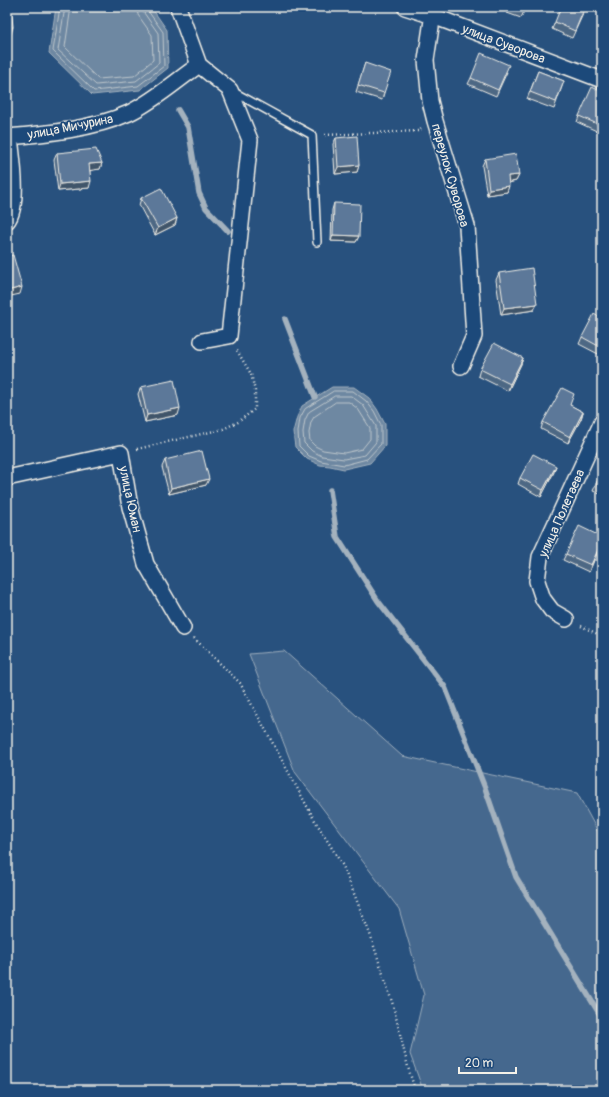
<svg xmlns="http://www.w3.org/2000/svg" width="609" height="1097" viewBox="0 0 609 1097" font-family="Pangolin,sans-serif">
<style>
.green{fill:#45688e;stroke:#9cacbb}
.water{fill:#6e88a2;stroke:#a4b2be}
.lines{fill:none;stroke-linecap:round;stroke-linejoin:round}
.shore{stroke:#bec7cc;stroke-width:1}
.stream{stroke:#a4b2be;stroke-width:5.5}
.lane-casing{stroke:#f4f1e8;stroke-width:10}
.street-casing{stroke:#f4f1e8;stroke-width:18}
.path{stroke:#f4f1e8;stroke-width:2.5;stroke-dasharray:1 3;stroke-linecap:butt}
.lane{stroke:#1f4a7a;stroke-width:7}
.street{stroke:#1f4a7a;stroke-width:15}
.wall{fill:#4e6784;stroke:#f4f1e8}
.shaded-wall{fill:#40546b;stroke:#f4f1e8}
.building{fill:#5b7899;stroke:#f4f1e8}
.labels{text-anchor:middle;stroke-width:3.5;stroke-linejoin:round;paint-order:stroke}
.street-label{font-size:13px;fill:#f4f1e8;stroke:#1f4a7a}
</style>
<rect width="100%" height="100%" fill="#28517e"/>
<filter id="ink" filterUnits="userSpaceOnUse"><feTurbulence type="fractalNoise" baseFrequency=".025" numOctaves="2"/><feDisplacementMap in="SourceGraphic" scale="8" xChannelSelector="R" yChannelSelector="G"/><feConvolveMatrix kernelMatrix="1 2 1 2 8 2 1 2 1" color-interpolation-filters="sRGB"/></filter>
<g filter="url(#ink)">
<path class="green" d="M284,651l118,105 175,37 25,46v251h-179l-13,-36 14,-59 -25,-86 -104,-137 -46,-118z"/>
<path class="water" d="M56,7h95l16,23 1,38 -28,22 -48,5 -43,-42z
M332,387h22l15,11 8,11 8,15v22l-15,17 -26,6 -14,-3 -10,-1 -13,-6 -12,-12 -2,-15 4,-15 5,-11z"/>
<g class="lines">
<path class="shore" d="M60,7l-7,44 41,40 44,-5 26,-20 -1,-34 -15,-21v-4
M65,7l-7,43 38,35 40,-4 23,-18 -1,-30 -14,-20 -1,-6
M71,7l-6,40 33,32 36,-3 19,-16 -1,-25 -14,-20 -1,-8
M334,391h19l13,10 8,10 7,14v19l-14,15 -23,6 -23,-4 -12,-5 -10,-10 -1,-14 2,-14 5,-9z
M335,396h16l12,9 13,21v16l-11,13 -21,4 -22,-3 -10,-5 -8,-8 -1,-11 2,-12 4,-8z
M336,402h13l9,7 12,19v11l-8,10 -18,4 -21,-3 -8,-4 -5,-5 -1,-8 2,-11 3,-5z"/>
<path class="stream" d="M178,110l10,17 11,66 7,15 22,23
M285,319l30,78
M330,490l7,47 41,64 67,86 40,101 31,89 86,141"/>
<defs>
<path id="lane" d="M232,91l80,44 5,107"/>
<path id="street" d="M405,7l28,9 169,64
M434,7l-8,53 4,41 5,20 32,105 7,110 -13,30
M199,65l31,25 20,50 -21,196 -27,5
M7,137c38,-3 87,-8 122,-24 25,-12 47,-32 70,-48l-21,-58
M7,221c13,-16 5,-64 3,-84
M7,478l114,-25 9,54 16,57 37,64
M566,619l-14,-8 -9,-12 -6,-18 3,-24 62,-135"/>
</defs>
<use href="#lane" class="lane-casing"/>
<use href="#street" class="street-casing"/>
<path class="path" d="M325,135l93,-4 3,-2
M137,449l86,-20 15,-7 17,-13v-18l-4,-17 -15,-25
M581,626l21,10
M194,638l46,45 74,136 29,47 27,68 23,71 15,62 7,23"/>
<use href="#lane" class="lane"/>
<use href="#street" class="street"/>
</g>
<path class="wall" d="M487,7h7l-1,3z
M509,7h17l-5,11 -14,-5z
M583,14l-11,24 -20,-9 3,-7z
M365,63l19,30 -2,7 -26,-8z
M538,71l26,10 -10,28 -27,-10z
M507,72l-11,24 -28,-12 3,-6z
M602,92v38l-1,3 -24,-11 2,-6z
M336,138l23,27 -2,7 -22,2 -2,-30z
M57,153l45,10 -2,6 -10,1 -1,18 -31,3 -4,-31z
M485,159l34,16 -3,6 -7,2 -2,9 -20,3 -5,-29z
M141,198l36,20 -2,7 -20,10 -16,-30z
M334,203l25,33 -3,6 -25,-1 1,-31z
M499,273l35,37 -33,5 -5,-35z
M602,319v37l-23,-12 3,-7z
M523,358l-2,6 -13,27 -30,-15 2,-7z
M141,387l37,28 -33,7 -7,-28z
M570,405l13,7 -2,7 -13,24 -27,-14 2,-7z
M165,460l41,25 -37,9 -7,-27z
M602,470v25l-9,-4z
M554,472l-13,25 -23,-13 2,-6z
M602,537v5l-1,2 -12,28 -26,-12 3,-6z"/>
<path class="shaded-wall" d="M13,27l-2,7h-4v-6z
M7,111h2l-2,7z
M102,163l-2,6 -13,2 2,-7z
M359,165l-2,7 -22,2 3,-7z
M519,175l-3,6 -10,2 2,-7z
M91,181l-2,7 -31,3 2,-7z
M509,186l-2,6 -20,3 2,-6z
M177,218l-2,7 -20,10 3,-7z
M333,235l26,1 -3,6 -25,-1z
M22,287l-2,7 -13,3v-6z
M537,304l-3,6 -33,5 3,-7z
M523,358l-2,6 -13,27 2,-7z
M180,408l-2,7 -33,7 2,-7z
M583,412l-2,7 -13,24 2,-6z
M556,466l-2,6 -13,25 2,-7z
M209,479l-3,6 -37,9 2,-6z
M602,541v1l-13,30 2,-7z"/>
<path class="building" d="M7,7h4l2,20 -6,1z
M512,7h14l-2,5z
M561,7h24l-10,24 -20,-9z
M481,53l28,12 -11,25 -27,-12z
M365,63l26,9 -7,21 -26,-8z
M538,71l26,10 -8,21 -26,-10z
M9,75v36h-2v-35z
M592,87l10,5v34l-23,-10z
M357,136l2,29 -21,2 -2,-29z
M96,149l6,14 -13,1 2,17 -31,3 -3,-31z
M516,154l3,21 -11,1 1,10 -20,3 -4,-30z
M161,188l16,30 -19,10 -17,-30z
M334,203l26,1 -1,32 -26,-1z
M13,255l9,32 -15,4v-35z
M532,268l5,36 -33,4 -5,-35z
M594,314l8,5v29l-20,-11z
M494,343l29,15 -13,26 -30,-15z
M174,380l6,28 -33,7 -6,-28z
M562,388l12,6 -4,11 13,7 -13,25 -27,-15z
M202,451l7,28 -38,9 -6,-28z
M533,454l23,12 -13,24 -23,-12z
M602,470v17l-6,-3z
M579,526l23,11v4l-11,24 -25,-11z"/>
</g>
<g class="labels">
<g class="street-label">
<text transform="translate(504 43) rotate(21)" y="5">улица Суворова</text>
<text transform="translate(70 126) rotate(-11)" y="5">улица Мичурина</text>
<text transform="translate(451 175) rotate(74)" y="5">переулок Суворова</text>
<text transform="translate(131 499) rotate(78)" y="5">улица Юман</text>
<text transform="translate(561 513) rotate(-66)" y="5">улица Полетаева</text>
</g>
</g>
<rect width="609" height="1097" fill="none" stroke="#1f4a7a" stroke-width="24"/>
<rect x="12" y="12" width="585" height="1073" fill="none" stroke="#f4f1e8" stroke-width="1.5" filter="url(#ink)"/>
<path d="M459 1067v6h57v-6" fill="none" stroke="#f4f1e8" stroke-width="2"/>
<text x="465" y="1067" font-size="12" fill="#f4f1e8" stroke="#1f4a7a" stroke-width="3" paint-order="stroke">20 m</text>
</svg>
